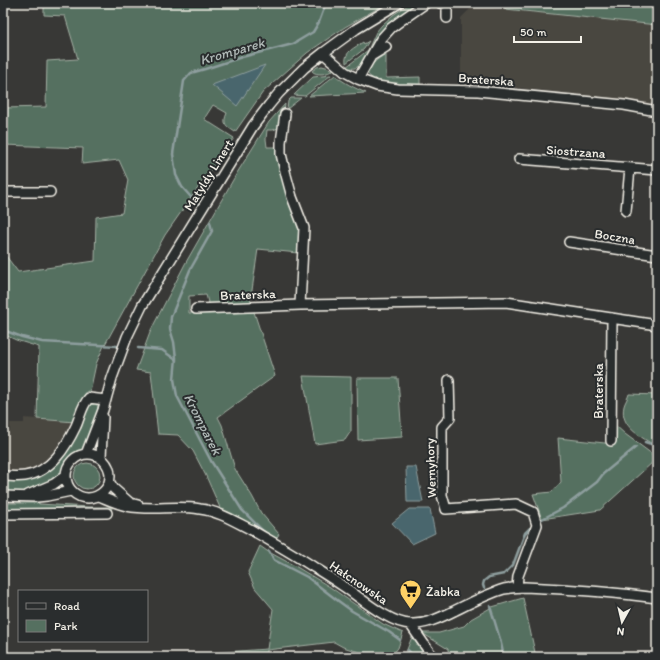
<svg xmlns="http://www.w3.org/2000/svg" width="660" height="660" viewBox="0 0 660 660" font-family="Itim,sans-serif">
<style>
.built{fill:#494640}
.green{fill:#557060;stroke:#a4b0a4}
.water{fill:#4a666d;stroke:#8e9e9e}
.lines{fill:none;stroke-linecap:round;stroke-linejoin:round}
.stream{stroke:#8e9e9e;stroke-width:2.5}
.minor-casing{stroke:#f4f1e8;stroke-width:12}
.minor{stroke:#2a2d2e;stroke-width:9}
.labels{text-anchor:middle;stroke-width:4;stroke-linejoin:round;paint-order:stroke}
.street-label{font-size:13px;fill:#f4f1e8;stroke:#2a2d2e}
.poi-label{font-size:13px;fill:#f4f1e8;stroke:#2a2d2e;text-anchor:start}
.water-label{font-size:14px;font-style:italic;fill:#b0b9b7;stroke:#2a2d2e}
</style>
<rect width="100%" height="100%" fill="#383836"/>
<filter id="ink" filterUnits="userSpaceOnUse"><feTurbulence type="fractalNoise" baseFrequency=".025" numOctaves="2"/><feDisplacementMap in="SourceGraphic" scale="8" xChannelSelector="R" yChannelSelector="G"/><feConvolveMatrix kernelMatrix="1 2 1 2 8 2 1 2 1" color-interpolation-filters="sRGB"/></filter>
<g filter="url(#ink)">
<path class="built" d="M473,6l184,19v80l-34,-5 -122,-14 -39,-3 -1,-7v-58z
M24,418l51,4 -18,32 -22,17 -32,3v-43h7v-8h14z"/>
<path class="green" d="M44,3h343l-42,24 -38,26 -44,39 -28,40c-9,-6 -13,-8 -8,-19l-14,-8 -9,14 30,19 -27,37 -42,60 -62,113 -7,16 -6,28 -3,-1 -3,5 -9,26 -38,-3 2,-72 -23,-7 -13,-6v-82l15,20 77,-11 1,-44 26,-4 6,-33 -9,-20 -37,4 1,-16 -80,-3v-37l43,-1 1,-46 31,-2 -13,-43 -21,-1z
M411,3h9c-11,8 -32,20 -40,30 -7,10 -11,23 -20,32 -4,4 -9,4 -14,2l22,-17 8,-18 6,-7 11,-10z
M505,3h152v22l-152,-16z
M369,41l-5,8 -18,14c-2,-12 9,-15 17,-21l1,2z
M386,54v24l34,-1v8c-14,-1 -45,1 -53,-12 4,-9 10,-14 19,-19z
M322,66l4,1 7,3c-5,4 -17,6 -21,1l5,-4z
M331,75l-26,21 -11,-1 19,-18z
M335,75c9,8 20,13 31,18l-57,3z
M291,98h10l-14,11 1,-8z
M285,104l-1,9 -6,15 -5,2h-6l-1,9 1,8h8l4,5 2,20 5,22 9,23 4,13 -1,23 -40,-4 -8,55 -40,1 -2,-3 -2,-7 -17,1v17l65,-1 21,64 -57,41 4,8 13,44 17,27 9,17 18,21 -3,5 -55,-29 -15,-34 -13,-25 -15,-16 -20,-1 -7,-62 -15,-2 15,-40 34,-66 52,-91 32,-51z
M303,376l48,1v54l-6,9 -30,4z
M357,378h41l4,59 -44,3z
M629,394l28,1v52c-15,-10 -38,-20 -33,-41 1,-4 4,-8 5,-12z
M95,402l3,5v3l-15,40 -12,7 -5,7 -5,10 -6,6 -26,11 -8,1 -18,1v-14l43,-9 42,-67z
M615,425l10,9 27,20 1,8 -53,48 -58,9 -9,-25 19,-2 9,-10 -3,-44 56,6z
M74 476a13 13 0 1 1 26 0a13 13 0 1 1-26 0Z
M3,503h36v1l49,3h21l3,1 -1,3h-108z
M260,546l7,5 28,15 35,21 53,37 20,9 -5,15 -6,7 -30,-2 -19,-6 -9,-5 -67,8v7h-56v-4l56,-4 6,-40 -18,-21 -7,-16z
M523,598l13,59h-87l-1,-8 -26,-16h17l25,-7 7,-7 21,-12z
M412,637l14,20h-22z"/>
<path class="water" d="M265,65l-28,41 -25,-21z
M406,467h10l7,35h-16z
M409,509h21l5,24 -23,11 -20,-21z"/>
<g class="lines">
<path class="stream" d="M197,204l-15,-17 -6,-12 -3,-21 11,-73 7,-8 14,-4 37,-12 51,-13 20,-12 6,-10 7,-19
M210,222l2,9 -22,39 -19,47 -1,12 4,13 2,16 -2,21 3,17 34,65 31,49 22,22
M3,330l19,7 20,5 75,4
M138,348l24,2 14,10
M645,442l12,4
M542,519l21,-11 34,-26 6,-8 33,-27
M269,551l5,9 33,17 30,23 15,11 37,21 11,8
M484,588l-1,-3 1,-4 5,-4 15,-3 9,-9 12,-32 5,-5
M490,606l10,33 4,18
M408,650l6,7"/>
<defs>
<path id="minor" d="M440,3l7,2v13
M323,53l22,19 13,7 19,7 21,3 80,2 146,14 33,6
M373,55l13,-8
M358,79l23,-40 10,-11 12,-9 23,-16
M285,114l-4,28v12l5,21 6,22 12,31 -4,77 206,-3 151,23
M519,159l138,11
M3,192h47
M626,211l4,-43
M569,242l88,13
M196,309l104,-4
M449,380l1,38 -8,9v68l4,14 70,-5 17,8 4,13 -19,51 -1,11
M611,441l1,-123
M66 476a22 22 0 1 1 44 0a22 22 0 1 1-44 0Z
M86,454l17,-44 9,-32 15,-41 15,-31 111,-180 16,-21 10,-12 25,-25 19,-15 33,-24 43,-26
M101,457l2,-40
M3,476c7,0 15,1 22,0 26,-4 41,-29 51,-50 4,-9 6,-21 13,-28l17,2
M110,483l4,6 16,14 8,2
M28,495l26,-11 12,-9
M3,496l34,1 10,-1 24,-5
M99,496c10,4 18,8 28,10 24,5 49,-1 73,3 18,2 34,12 50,20 22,13 44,25 65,39 10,6 19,12 28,18 18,12 47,38 68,38 15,1 30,-7 43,-13 16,-8 33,-17 50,-22 7,-1 14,-2 21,-2 44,2 88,5 132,11
M3,514l104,-1
M410,624l23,33"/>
</defs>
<use href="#minor" class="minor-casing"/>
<use href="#minor" class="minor"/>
</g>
</g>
<defs>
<symbol id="supermarket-pin" viewBox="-11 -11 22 30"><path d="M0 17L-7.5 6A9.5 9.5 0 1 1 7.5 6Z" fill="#ffd166" stroke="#2a2d2e"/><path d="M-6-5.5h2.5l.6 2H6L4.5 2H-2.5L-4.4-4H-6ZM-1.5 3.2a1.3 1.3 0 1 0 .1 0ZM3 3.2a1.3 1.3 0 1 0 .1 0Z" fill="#111"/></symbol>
</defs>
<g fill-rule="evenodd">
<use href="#supermarket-pin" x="398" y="578" width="25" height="34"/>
</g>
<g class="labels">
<g class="street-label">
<text transform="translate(486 79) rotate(4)" y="5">Braterska</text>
<text transform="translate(576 151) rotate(4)" y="5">Siostrzana</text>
<text transform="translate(208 175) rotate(-58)" y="5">Matyldy Linert</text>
<text transform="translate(615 236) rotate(9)" y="5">Boczna</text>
<text transform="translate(248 294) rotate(-2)" y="5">Braterska</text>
<text transform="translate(598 391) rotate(-90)" y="5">Braterska</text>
<text transform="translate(430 468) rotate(-92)" y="5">Wernyhory</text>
<text transform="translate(359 582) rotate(34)" y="5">Hałcnowska</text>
</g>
<g class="poi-label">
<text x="426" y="596">Żabka</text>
</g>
<g class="water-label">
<text transform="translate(232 51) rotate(-16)" y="5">Kromparek</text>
<text transform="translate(203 424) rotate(63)" y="5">Kromparek</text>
</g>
</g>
<rect width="660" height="660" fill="none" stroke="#2a2d2e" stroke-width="16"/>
<rect x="8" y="8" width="644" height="644" fill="none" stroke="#f4f1e8" stroke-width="1.5" filter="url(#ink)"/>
<rect x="18" y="590" width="130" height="52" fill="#2a2d2e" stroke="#7b7b78"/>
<rect x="26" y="603" width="20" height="6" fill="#2a2d2e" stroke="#7b7b78"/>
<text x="54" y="610" font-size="12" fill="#f4f1e8">Road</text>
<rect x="26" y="620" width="20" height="12" fill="#557060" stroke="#7b7b78"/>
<text x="54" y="630" font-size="12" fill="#f4f1e8">Park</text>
<g transform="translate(622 622) rotate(188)" stroke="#2a2d2e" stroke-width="3" paint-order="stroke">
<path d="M0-3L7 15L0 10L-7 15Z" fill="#f4f1e8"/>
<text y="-6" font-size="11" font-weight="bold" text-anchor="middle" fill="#f4f1e8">N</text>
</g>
<path d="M514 36v6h67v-6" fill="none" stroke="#f4f1e8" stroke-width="2"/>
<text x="520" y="36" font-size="12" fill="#f4f1e8" stroke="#2a2d2e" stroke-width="3" paint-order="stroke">50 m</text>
</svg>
